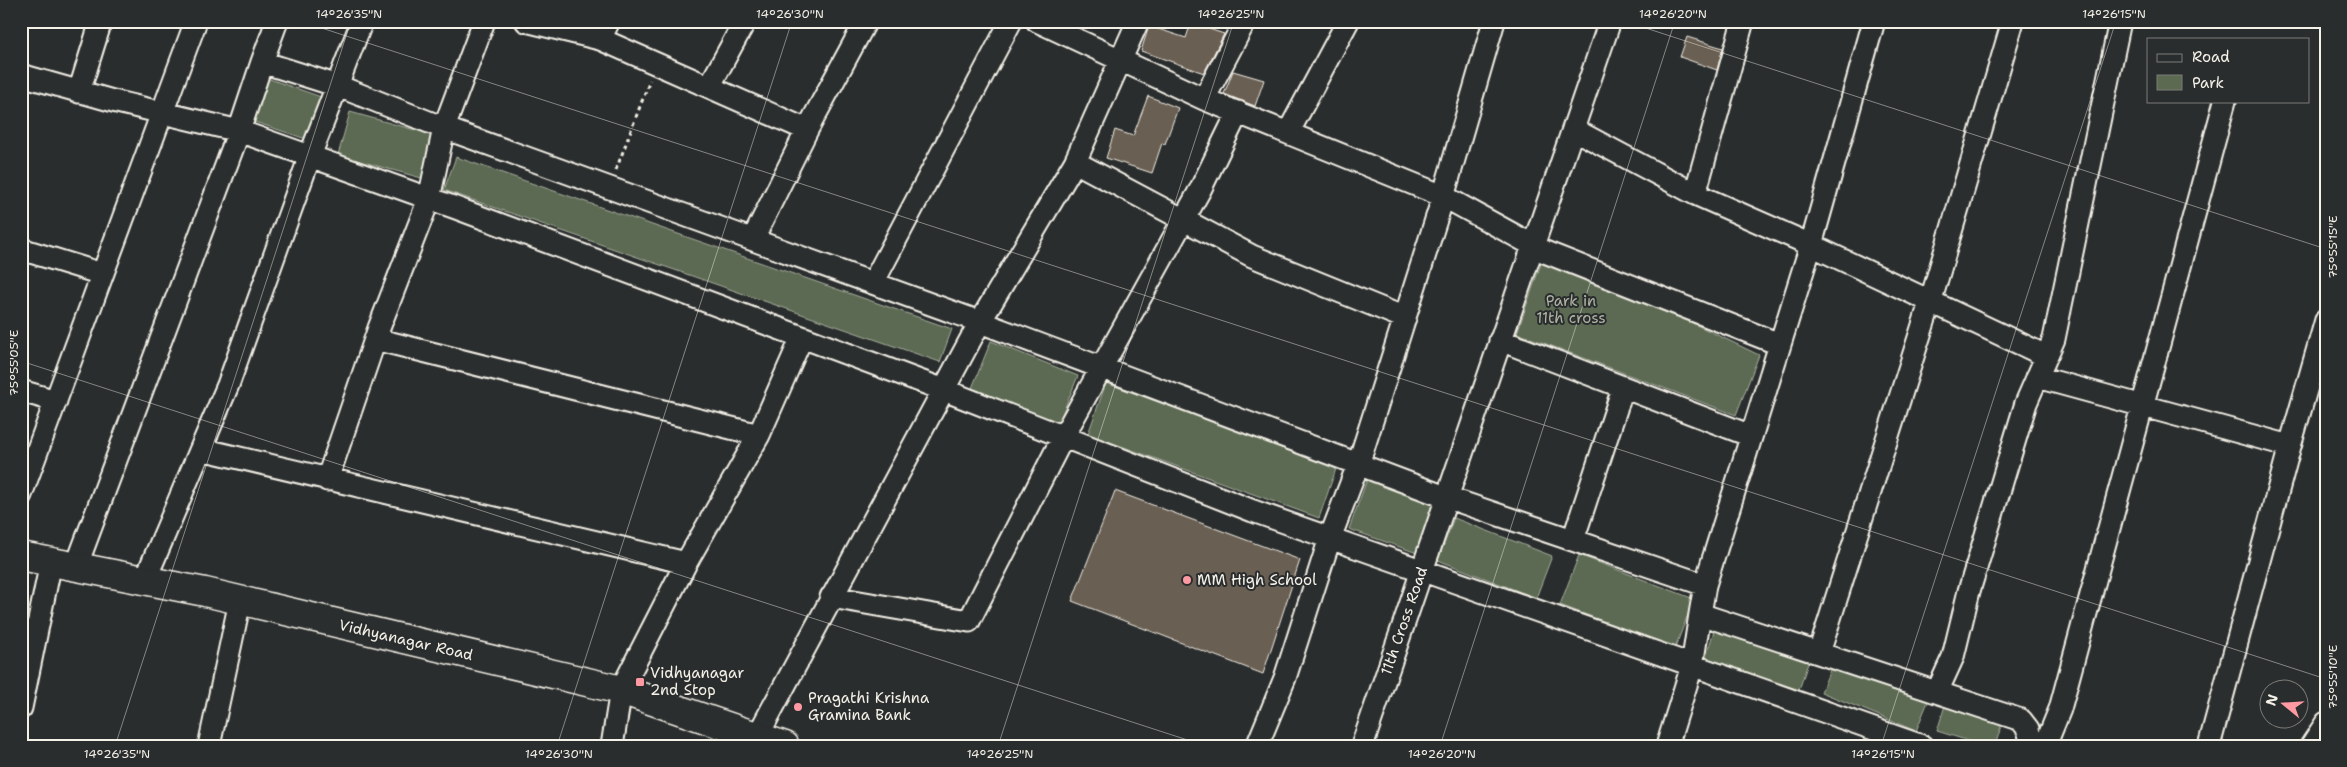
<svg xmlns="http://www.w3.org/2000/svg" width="2347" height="767" viewBox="0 0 2347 767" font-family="'Shantell Sans',sans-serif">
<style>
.green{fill:#5c6a52;stroke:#a8ae9d}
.building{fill:#6b5f52;stroke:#f4f1e8}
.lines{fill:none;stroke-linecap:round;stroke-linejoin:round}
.street-casing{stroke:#f4f1e8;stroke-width:25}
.secondary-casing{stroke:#f4f1e8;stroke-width:31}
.path{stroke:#f4f1e8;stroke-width:3;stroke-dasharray:4 4;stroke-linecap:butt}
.street{stroke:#2a2d2e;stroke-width:21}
.secondary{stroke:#2a2d2e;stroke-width:28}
.ticks{fill:none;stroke:#f4f1e8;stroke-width:1;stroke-opacity:0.45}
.poi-dot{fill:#ff9aa2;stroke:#2a2d2e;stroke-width:2}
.labels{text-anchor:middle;stroke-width:4;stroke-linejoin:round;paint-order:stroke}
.park-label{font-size:15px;fill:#b0b4a4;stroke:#2a2d2e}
.poi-label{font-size:15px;fill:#f4f1e8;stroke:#2a2d2e;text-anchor:start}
.street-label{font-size:15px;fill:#f4f1e8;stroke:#2a2d2e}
.neatline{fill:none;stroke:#f4f1e8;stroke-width:2}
.ticks-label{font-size:12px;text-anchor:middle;fill:#f4f1e8}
</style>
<rect width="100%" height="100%" fill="#2a2d2e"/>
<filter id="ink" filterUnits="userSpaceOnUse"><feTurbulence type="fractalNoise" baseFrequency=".02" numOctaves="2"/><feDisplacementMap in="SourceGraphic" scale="10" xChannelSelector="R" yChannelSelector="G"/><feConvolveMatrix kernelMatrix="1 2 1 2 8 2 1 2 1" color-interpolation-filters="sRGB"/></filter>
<g filter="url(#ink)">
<path class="green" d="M261,76l60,21 -15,42 -60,-20z
M350,112l87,24 -12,43 -87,-24z
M456,157l496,172 -12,33 -496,-172z
M1545,252l214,103 -23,60 -219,-82z
M991,341l87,35 -20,48 -86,-36z
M1106,383l231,83 -18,52 -231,-84z
M1368,477l67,23 -18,53 -68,-24z
M1454,518l98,38 -16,42 -98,-38z
M1579,555l115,44 -19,49 -115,-43z
M1716,624l95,30 -12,36 -94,-30z
M1834,660l95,39 -13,32 -95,-39z
M1947,699l57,18 -9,29h-10l-48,-15z"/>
<path class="building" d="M1191,23l33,11 -20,39 -63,-22 8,-25 37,12z
M1687,37l36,11 -6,22 -37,-13z
M1233,71l31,9 -9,26 -31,-12z
M1148,96l30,12 -13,36 -3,-1 -10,30 -46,-15 9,-28 18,6z
M1115,491l185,69 -37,114 -191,-73z"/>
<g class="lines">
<defs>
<path id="street" d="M526,21l74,18
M609,21l-9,18 207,91 59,-109
M1037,21l167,78 239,97 102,56 234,92
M262,62l15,-41
M21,75l92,26 126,30 -163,436
M709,87l36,-66
M79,92l22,-71
M1204,99l41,-78
M1573,129l122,65 48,-173
M1288,133l60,-112
M1075,162l177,94 153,62
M1695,194l116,51 63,-224
M753,239l54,-109
M21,249l81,25
M873,283l138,-262
M375,339l384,96 43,-98
M1500,340l251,96
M2037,377l253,69 -81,300
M21,391l35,10
M2290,446l36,-126
M201,449l485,114 73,-128
M327,480l52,-152 50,-129 15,-71 40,-107
M21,495l175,-474
M1573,540l50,-152
M145,580l83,-195 82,-229 52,-135
M1705,585l106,-340 235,111
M831,597l138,24 94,-184 137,-247 38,-78
M1819,653l111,-350 83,-282
M1937,692l16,-35 16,-66 57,-188 28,-64 66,-318
M21,708l30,-146
M757,737l223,-415 95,-160 63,-141
M209,746l31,-145
M612,746l9,-56 65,-127
M1257,746l28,-68 45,-140 28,-73 83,-261 53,-183
M1362,746l248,-725
M1667,746l25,-80 8,-52
M1922,746l-669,-235 -309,-121 -488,-182 -217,-77 23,-69 76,24 106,42 536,194 460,173 265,90 -5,29 321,106 7,9 4,17
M2045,746l15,-37 165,-608
M2311,746l15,-23"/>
<path id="secondary" d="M21,556l184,36 416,98 164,56"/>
</defs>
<use href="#street" class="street-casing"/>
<use href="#secondary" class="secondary-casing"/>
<path class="path" d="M616,170l34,-90"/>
<use href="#street" class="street"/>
<use href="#secondary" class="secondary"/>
</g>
</g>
<path class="ticks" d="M300,21l2026,658M1624,21l702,228M21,361l1185,385M115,746l236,-725M557,746l235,-725M998,746l236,-725M1440,746l235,-725M1881,746l235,-725M2323,746l3,-10"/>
<g class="poi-dot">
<circle cx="1187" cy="580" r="5"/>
<rect x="635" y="677" width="10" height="10" rx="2.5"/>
<circle cx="798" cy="707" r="5"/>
</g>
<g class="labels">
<g class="park-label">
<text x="1571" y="306">Park in<tspan x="1571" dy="17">11th cross</tspan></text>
</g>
<g class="poi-label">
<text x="1197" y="585">MM High School</text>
<text x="650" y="678">Vidhyanagar<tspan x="650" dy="17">2nd Stop</tspan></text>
<text x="808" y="703">Pragathi Krishna<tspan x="808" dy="17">Gramina Bank</tspan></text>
</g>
<g class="street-label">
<text transform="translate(1404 621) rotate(-71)" y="5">11th Cross Road</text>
<text transform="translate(406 640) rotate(13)" y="5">Vidhyanagar Road</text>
</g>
</g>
<rect width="2347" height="767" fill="none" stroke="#2a2d2e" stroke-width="55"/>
<rect x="2147" y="38" width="162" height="65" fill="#2a2d2e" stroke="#7b7b78"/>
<rect x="2157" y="54" width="25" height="8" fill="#2a2d2e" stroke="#7b7b78"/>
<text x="2192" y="62" font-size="15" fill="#f4f1e8">Road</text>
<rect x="2157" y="75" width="25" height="15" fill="#5c6a52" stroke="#7b7b78"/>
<text x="2192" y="88" font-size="15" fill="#f4f1e8">Park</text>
<g transform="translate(2284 704) rotate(288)"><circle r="24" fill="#2a2d2e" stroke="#7b7b78"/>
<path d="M0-4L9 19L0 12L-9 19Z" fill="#ff9aa2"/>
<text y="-8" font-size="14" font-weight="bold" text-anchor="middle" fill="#f4f1e8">N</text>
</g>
<rect x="28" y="28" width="2292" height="712" class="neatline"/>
<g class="ticks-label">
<text x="349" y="18">14°26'35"N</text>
<text x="790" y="18">14°26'30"N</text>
<text x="1231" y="18">14°26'25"N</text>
<text x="1673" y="18">14°26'20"N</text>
<text x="2114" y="18">14°26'15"N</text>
<text transform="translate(2333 247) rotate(-90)" y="4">75°55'15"E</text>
<text transform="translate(14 363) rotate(-90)" y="4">75°55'05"E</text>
<text transform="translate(2333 677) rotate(-90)" y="4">75°55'10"E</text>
<text x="117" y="758">14°26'35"N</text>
<text x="559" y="758">14°26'30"N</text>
<text x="1000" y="758">14°26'25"N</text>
<text x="1442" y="758">14°26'20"N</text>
<text x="1883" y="758">14°26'15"N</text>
</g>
</svg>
